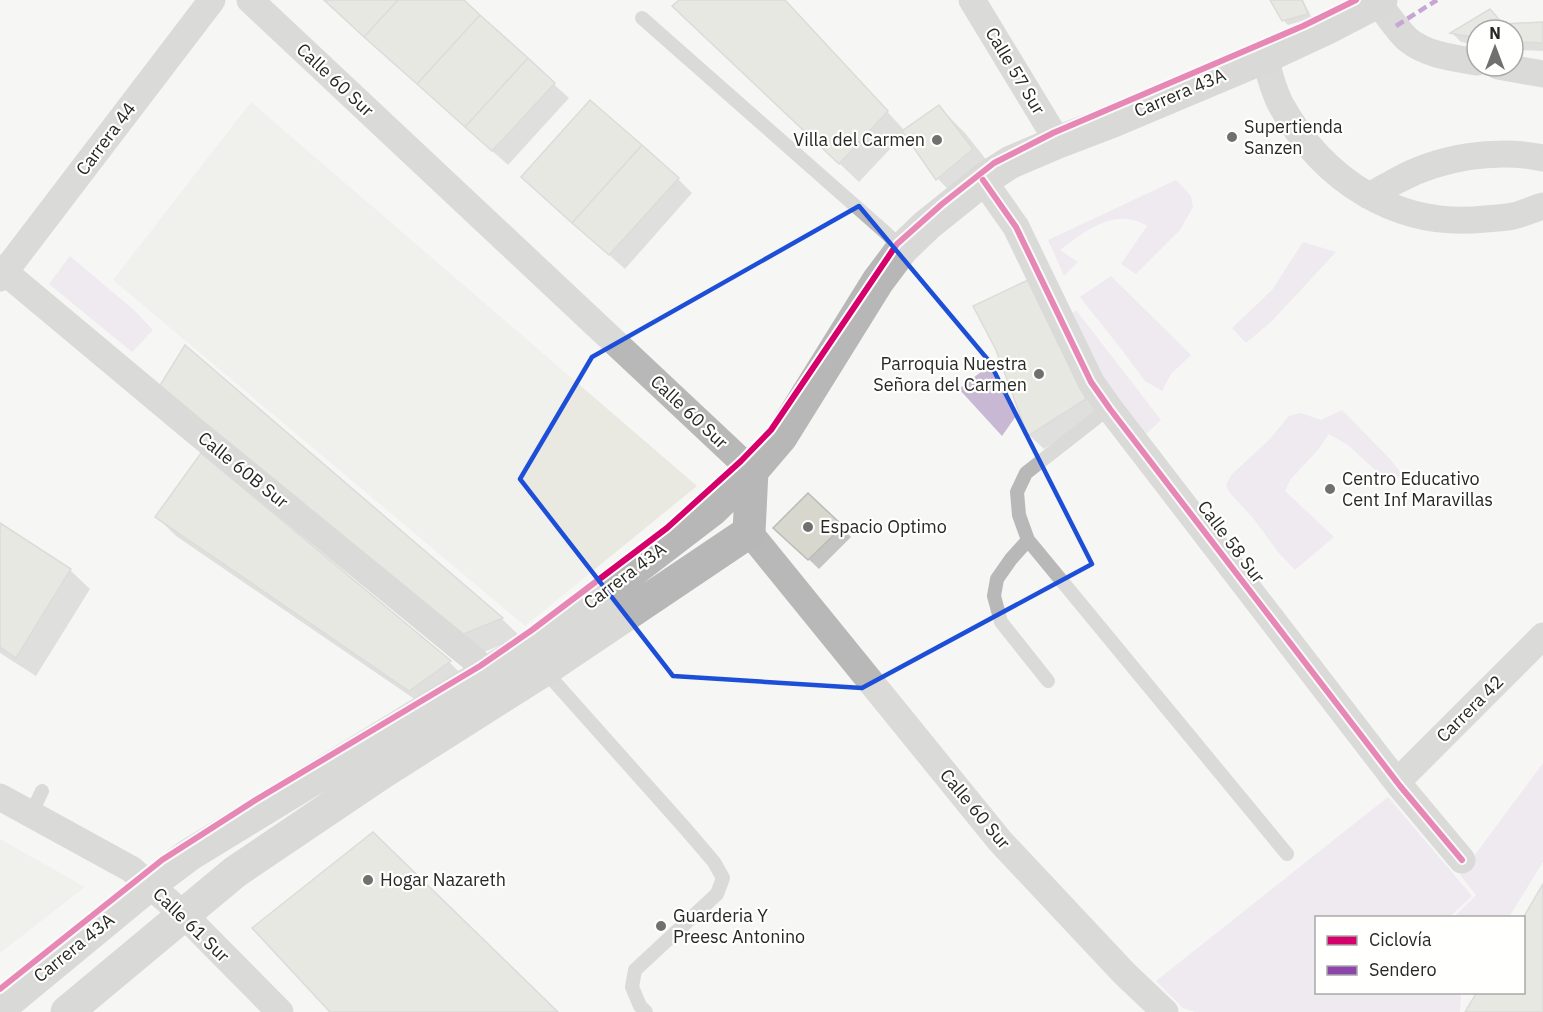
<svg xmlns="http://www.w3.org/2000/svg" width="1543" height="1012" viewBox="0 0 1543 1012" font-family="'IBM Plex Sans',sans-serif">
<style>
.built{fill:#e9e9e2}
.green{fill:#e5dbeb}
.water{fill:#c9b8d3}
.shadow{fill:#0003}
.building{fill:#d7d7cd;stroke:#bbbbb9;stroke-width:1.5}
.lines{fill:none;stroke-linecap:round;stroke-linejoin:round}
.lane{stroke:#b8b8b8;stroke-width:14}
.street{stroke:#b8b8b8;stroke-width:27}
.secondary{stroke:#b7b7b7;stroke-width:33}
.quiet{stroke:#8e44ad;stroke-width:4.5;stroke-dasharray:9 4.5;stroke-linecap:butt}
.cycleway-casing{stroke:#fffffe;stroke-width:10}
.cycleway{stroke:#d6006c;stroke-width:6}
.marked{fill:none;stroke:#1d4ed8;stroke-width:4.5;stroke-linejoin:round}
.poi-dot{fill:#70706f;stroke:#fffffe;stroke-width:2}
.labels{text-anchor:middle;stroke-width:4.5;stroke-linejoin:round;paint-order:stroke}
.street-label{font-size:18px;fill:#282827;stroke:#fffffe}
.poi-label{font-size:18px;fill:#282827;stroke:#fffffe;text-anchor:start}
</style>
<rect width="100%" height="100%" fill="#f6f6f4"/>
<path class="built" d="M251,102l446,384 -172,140 -412,-346z
M0,839l85,48 -85,66z"/>
<path class="green" d="M1176,180l15,16 2,11 -13,23 -44,44 -15,-10 26,-38c-31,-20 -62,5 -87,24l18,12 -14,14 -16,-36z
M1303,242l33,10 -64,69 -26,22 -14,-15 40,-38z
M70,256l65,55 18,19 -21,22 -83,-68z
M1111,276l80,79 -20,19 -9,17 -17,-10 -20,-27 -45,-57z
M1076,310l85,110 -15,14 -24,-26 -55,-90z
M1342,410l48,49 12,15 -12,10 -42,-39 -19,-11 -12,17 -27,29 -5,11 49,46 -39,33 -17,-18 -25,-34 -24,-26 -3,-7 6,-11 37,-34 20,-24 12,-3 20,7z
M1543,763v99l-34,55 -56,1 23,-23 -16,-20z
M1388,797l84,99 -22,21 -134,1v74l145,1 -1,19h-265l-12,-4 -27,-27z"/>
<path class="water" d="M993,368l4,4 10,29 9,15 -14,20 -43,-47 23,-18z"/>
<path class="shadow" d="M323,0h138l108,98 -61,67z
M681,0h104l120,131 34,-24 27,27 33,42 -35,30 -26,-27 -33,-46 -46,49 -165,-156z
M1272,0h31l9,18 -24,7 -5,-5z
M1543,24v27l-30,-1v-20h-36v15l-16,-3 -9,-9 52,-7z
M678,179l14,14 -67,76 -88,-78z
M1042,296l57,118 -55,35 -15,-14z
M186,347l316,272 19,18 -47,19z
M202,455l248,208 19,18 -40,28 -253,-173 -19,-19z
M808,495l43,42 -32,32 -34,-32z
M0,524l70,46 20,19 -54,87 -36,-23z"/>
<path class="building" d="M324,0h74l-34,37z
M398,0h66l16,15 -63,69 -53,-47z
M679,0h106l103,111 -49,53 -167,-158z
M1270,0h32l6,14 -26,7z
M1490,9l13,15 40,-2v21l-30,-1v-12h-36v8l-27,-5z
M480,15l48,43 -63,69 -48,-43z
M528,58l27,25 -63,68 -27,-24z
M590,100l52,45 -70,78 -51,-46z
M939,105l34,44 -37,31 -34,-49z
M642,145l37,33 -70,77 -37,-32z
M1028,280l58,119 -58,37 -32,-86 -23,-44z
M185,345l318,273 -49,20 -295,-251z
M201,453l250,208 -42,30 -254,-174z
M808,493l35,33 -35,34 -35,-32z
M0,523l71,46 -55,89 -16,-11z
M373,832l185,180h-228l-78,-84z
M1543,884v128h-78l12,-20h47l-1,-74z"/>
<g class="lines">
<path class="lane" d="M642,18l244,215 16,16
M1109,408l-83,65 -9,19 2,23 9,25 259,314
M1028,540l-17,19 -14,20 -3,17 7,26 47,59
M544,670l140,157 30,35 9,16 -6,16 -82,76 -3,17 8,19 6,6
M31,814l11,-23"/>
<path class="street" d="M250,0l502,471
M972,0l86,142
M1378,2c9,13 18,26 29,37 19,16 46,19 70,23
M1265,57c4,16 8,33 16,48 42,75 116,124 204,114 9,-1 19,-1 28,-3 10,-2 20,-7 30,-10
M1498,66l45,8
M983,180l33,47 75,155 19,27 290,377 62,74
M1369,196c10,-5 19,-11 29,-16 42,-23 98,-32 145,-22
M0,268l195,163 280,229 10,14
M0,278l212,-278
M749,532l251,309 124,132 41,39
M1397,782l146,-146
M0,797l131,72 53,46 96,97"/>
<path class="secondary" d="M0,1008l149,-123 40,-30 332,-203 42,-28 149,-114 40,-39 29,-34 97,-156 24,-32 25,-24 56,-45 28,-18 47,-20 55,-21 152,-64 62,-29 54,-28
M67,1012l168,-140 145,-98 164,-104 205,-138 3,-61"/>
<path class="quiet" d="M1396,26l41,-26"/>
<defs>
<path id="cycleway" d="M983,180l33,47 75,155 19,27 290,377 62,74
M0,989l162,-129 92,-59 226,-135 52,-36 135,-102 74,-67 30,-31 126,-186 45,-40 52,-41 59,-30 250,-107 53,-26"/>
</defs>
<use href="#cycleway" class="cycleway-casing"/>
<use href="#cycleway" class="cycleway"/>
</g>
<path d="M0 0H1543V1012H0ZM859,206l130,155 103,203 -230,124 -189,-12 -153,-197 72,-122z" fill="#f6f6f4" fill-opacity=".55" fill-rule="evenodd"/>
<path class="marked" d="M859,206l130,155 103,203 -230,124 -189,-12 -153,-197 72,-122z"/>
<g class="poi-dot">
<circle cx="1232" cy="137" r="6"/>
<circle cx="937" cy="140" r="6"/>
<circle cx="1039" cy="374" r="6"/>
<circle cx="1330" cy="489" r="6"/>
<circle cx="808" cy="527" r="6"/>
<circle cx="368" cy="880" r="6"/>
<circle cx="661" cy="926" r="6"/>
</g>
<g class="labels">
<g class="street-label">
<text transform="translate(1015 71) rotate(59)" y="6">Calle 57 Sur</text>
<text transform="translate(335 80) rotate(43)" y="6">Calle 60 Sur</text>
<text transform="translate(1180 93) rotate(-23)" y="6">Carrera 43A</text>
<text transform="translate(106 139) rotate(-53)" y="6">Carrera 44</text>
<text transform="translate(689 412) rotate(43)" y="6">Calle 60 Sur</text>
<text transform="translate(243 470) rotate(39)" y="6">Calle 60B Sur</text>
<text transform="translate(1231 542) rotate(53)" y="6">Calle 58 Sur</text>
<text transform="translate(625 576) rotate(-37)" y="6">Carrera 43A</text>
<text transform="translate(1470 709) rotate(-45)" y="6">Carrera 42</text>
<text transform="translate(975 809) rotate(50)" y="6">Calle 60 Sur</text>
<text transform="translate(191 925) rotate(44)" y="6">Calle 61 Sur</text>
<text transform="translate(74 948) rotate(-39)" y="6">Carrera 43A</text>
</g>
<g class="poi-label">
<text x="1244" y="133">Supertienda<tspan x="1244" dy="21">Sanzen</tspan></text>
<text x="925" y="146" text-anchor="end">Villa del Carmen</text>
<text x="1027" y="370" text-anchor="end">Parroquia Nuestra<tspan x="1027" dy="21">Señora del Carmen</tspan></text>
<text x="1342" y="485">Centro Educativo<tspan x="1342" dy="21">Cent Inf Maravillas</tspan></text>
<text x="820" y="533">Espacio Optimo</text>
<text x="380" y="886">Hogar Nazareth</text>
<text x="673" y="922">Guarderia Y<tspan x="673" dy="21">Preesc Antonino</tspan></text>
</g>
</g>
<rect x="1315" y="916" width="210" height="78" fill="#fffffe" stroke="#a9a9a8" stroke-width="1.5"/>
<rect x="1327" y="936" width="30" height="9" fill="#d6006c" stroke="#a9a9a8" stroke-width="1.5"/>
<text x="1369" y="946" font-size="18" fill="#282827">Ciclovía</text>
<rect x="1327" y="966" width="30" height="9" fill="#8e44ad" stroke="#a9a9a8" stroke-width="1.5"/>
<text x="1369" y="976" font-size="18" fill="#282827">Sendero</text>
<g transform="translate(1495 48)"><circle r="28" fill="#fffffe" stroke="#a9a9a8" stroke-width="1.5"/>
<path d="M0-4.5L10 22L0 15L-10 22Z" fill="#70706f"/>
<text y="-9" font-size="16" font-weight="bold" text-anchor="middle" fill="#282827">N</text>
</g>
</svg>
